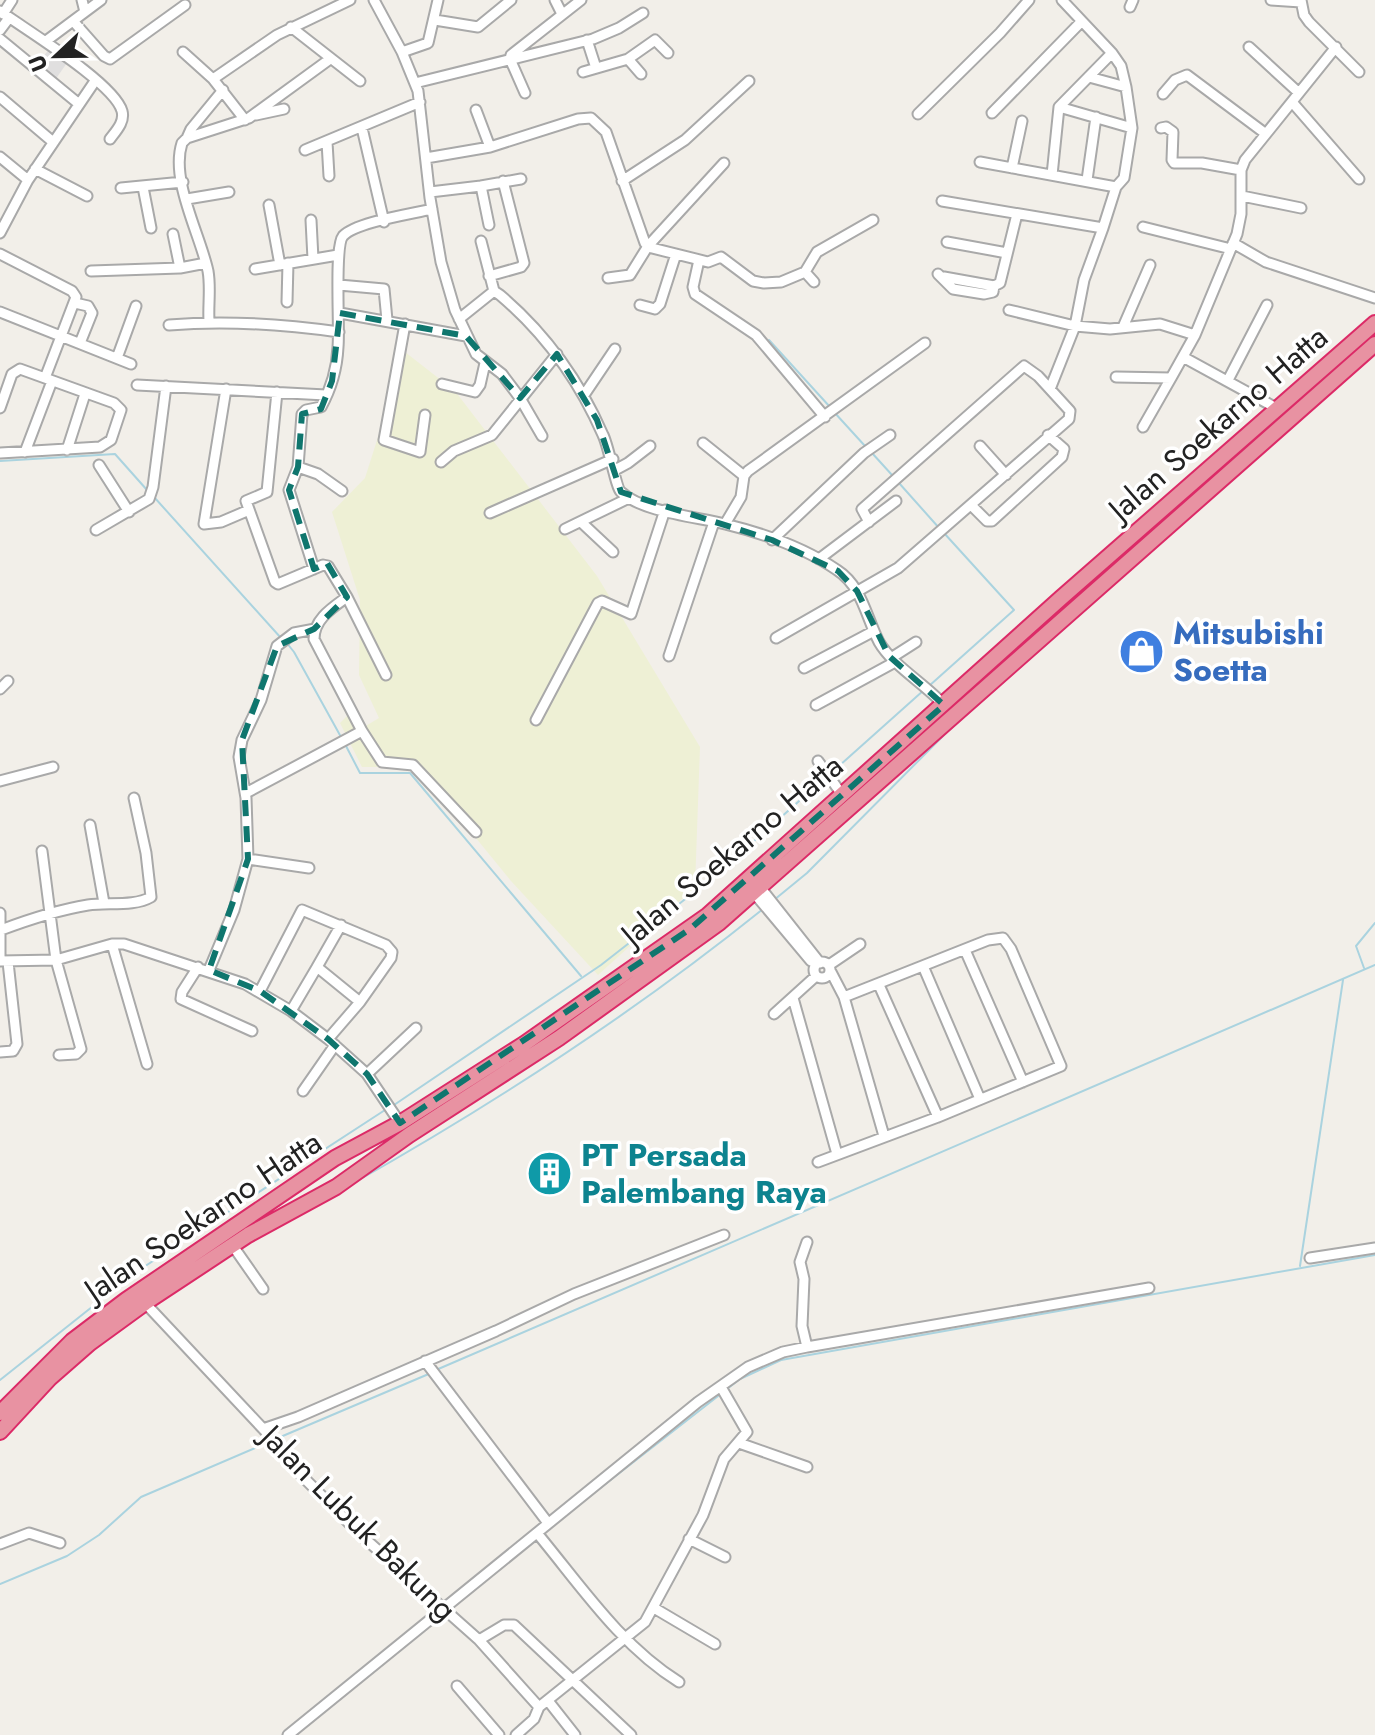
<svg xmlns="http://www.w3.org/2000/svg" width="1375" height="1735" viewBox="0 0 1375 1735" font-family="Jost,sans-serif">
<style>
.residential{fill:#e0dfdf}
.farmland{fill:#eef0d5}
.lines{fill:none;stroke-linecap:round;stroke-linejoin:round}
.stream{stroke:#aad3df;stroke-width:2}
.minor-casing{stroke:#a9a9a9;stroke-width:13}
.highway-casing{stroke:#dc2a67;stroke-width:18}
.minor{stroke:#fff;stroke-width:9}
.highway{stroke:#e892a2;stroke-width:14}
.marked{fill:none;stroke:#0f766e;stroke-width:6;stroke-dasharray:16 10;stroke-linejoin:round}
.labels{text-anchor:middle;stroke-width:7;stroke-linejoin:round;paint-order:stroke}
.street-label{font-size:32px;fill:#222;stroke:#fff}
.shop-label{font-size:32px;font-weight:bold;fill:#366cbe;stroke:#fff;text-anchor:start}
.culture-label{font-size:32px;font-weight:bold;fill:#0d838f;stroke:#fff;text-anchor:start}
</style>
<rect width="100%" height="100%" fill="#f2efe9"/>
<path class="residential" d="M52,46l17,14 -14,20 -19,-15z"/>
<path class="farmland" d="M405,352l50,39 142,185 103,171 -5,140 -97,88 -87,-94 -93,-114h-56l-22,-44 10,-10 9,17 20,-12 -20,-43 1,-75 -28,-88 33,-34z"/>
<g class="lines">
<path class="stream" d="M769,340l61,67
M834,412l31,34
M872,453l20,22
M0,461l115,-7 32,36
M899,483l41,46
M154,497l127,141
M286,642l8,10 47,85
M929,686l85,-76 -70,-77
M346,746l14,27h50l171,203
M830,774l94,-84
M774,900l33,-27 141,-142 302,-267
M1364,968l-8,-22 19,-23
M394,1105l207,-140 115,-90 109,-97
M350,1185c144,-81 285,-173 413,-276
M249,1243l15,-9
M1300,1266l43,-286
M94,1349l53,-38
M436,1370l939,-405
M0,1380l136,-108 249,-162
M727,1389l13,-10 41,-19 594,-105
M278,1438l153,-65
M572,1510l150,-117
M0,1584l67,-28 32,-21 42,-38 128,-55"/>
<defs>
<path id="minor" d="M82,0l3,12
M374,0l28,52 16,39 12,107 11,64 14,48 21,44 26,20 18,24 22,38
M555,0l7,14
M1271,0l30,2
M1301,0l3,15 5,7 50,50
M1130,7l3,-7
M0,11c26,19 114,72 122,100 3,11 -6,20 -12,28
M3,14l9,-14
M435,20l43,7 33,-27
M74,22l30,34 6,3 75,-54
M291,27l69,54
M0,30l9,-12
M0,39l79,65
M587,40l9,28
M46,41l55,-41
M1249,47l50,46
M183,52l30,27 32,41
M402,52l26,-9 10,-43
M628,59l13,15
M583,72l45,-13 27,-19 13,13
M1089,77l37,10
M213,79l64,-44 73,-35
M415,83l178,-44 26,-11 24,-15
M525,93l-15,-34 1,-4 70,-55
M1163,94l12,-14 12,-5 79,59
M0,97l53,45
M1292,102l67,77
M1059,107l73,21
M476,110l14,37
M992,113l89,-91
M918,114l82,-81 29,-33
M256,115l28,-6
M362,128l22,94
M1161,128l5,-1 7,5 -1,28 2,3h28l39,7
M187,138l4,-9 32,-39
M327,142l2,34
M305,150l115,-48
M0,157l28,23
M426,158l64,-11 88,-28 13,-1 15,14 39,111 7,5 56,14 13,-5 32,24 11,2 17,-1 24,-10 12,-20 56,-32
M980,162l136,25
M1012,168l10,-47
M35,169l52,27
M1052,175l7,-68 53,-54
M1087,180l9,-63
M622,181l63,-41 64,-59
M481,186l40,-7
M143,187l8,41
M121,188l62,-6
M430,192l51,-6 8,39
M1242,196l59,12
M187,199l42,-7
M942,201l161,27 13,-41 8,-9 8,-50 -6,-41 -5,-21 -9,-13 -50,-53
M269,205l11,60
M311,220l2,39
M1143,227l88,22
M0,233l28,-53 67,-99
M173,234l7,34
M481,241l13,50
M947,242l60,11
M1233,243l33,19 109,36
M0,254l72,37 4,6 -31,81
M699,260l-6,27 2,7 61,41 69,82
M255,269l83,-14
M91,271l89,-3 26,-5
M805,272l9,10
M938,274l15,15 31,5 9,-2 1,-6
M489,276l32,-9 3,-4 -21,-82
M944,277l50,9 6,-3 17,-69
M608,278l22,-3 18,-29 76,-83
M339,285l45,4 3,31
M287,302l1,-39
M75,303l13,3 4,7 -12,30
M640,305l15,4 5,-5 16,-50
M1009,310l66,16 35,3 50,-5 35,11
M0,312l131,52
M340,313l126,23
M459,319l35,-28 6,4c46,39 79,85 103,140 6,12 13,53 18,57 21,20 76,25 104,32 37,9 80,24 112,46 25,16 29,47 42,72 13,23 46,42 65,63
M209,321c-1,-17 2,-33 -1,-50 -8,-37 -38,-91 -26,-128l5,-5 62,-20 81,-59
M405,324l-21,116 36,12 5,-37
M169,325c58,-5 113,-1 170,7
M1123,327l27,-62
M1183,357l95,52
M117,358l19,-52
M1116,377l55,1 24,-43 42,-101 4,-20v-44l4,-10 91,-113
M1228,380l39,-75
M442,384l33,8 5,-7 5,-22
M137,385l189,10
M226,389l-22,135 17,-2 28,-12
M1050,389l25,-63 9,-46 19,-52
M277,392l-10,100 -21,9 29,81 3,2 45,-19 5,1 19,31 39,78
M584,395l31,-46
M0,408l12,-34 8,-5 94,34 7,7 -10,30 -11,7 -100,6
M1143,427l28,-49
M703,443l41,33
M980,446l26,29
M67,450l18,-56
M25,452l27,-71
M441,462l13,-11 38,-16 65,-81
M99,465l30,47
M298,467l20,7 24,17
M615,470l13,-7 22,-17
M971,505l16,16h5l70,-64 2,-8 -16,-14
M490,513l123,-54
M581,522l32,30
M725,524l16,-27 3,-21 4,-5 177,-128
M565,529l64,-31
M96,530l53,-31 4,-12 13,-101
M772,540l92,-87 26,-18
M819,559l77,-58
M314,569l-25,-79 9,-23 4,-53 4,-4 15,-3c10,-18 16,-39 17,-60 2,-19 -4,-100 5,-111 13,-14 69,-22 89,-27
M347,597c-15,11 -33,22 -33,42l48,92 20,31 31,3 63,67
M776,638l122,-70 171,-149 1,-8 -32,-35 -14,-10 -162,143 7,13
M669,656l45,-134
M891,658l25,-16
M804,668l70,-37
M0,689l8,-8
M816,705l79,-43
M536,720l62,-117 4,-2 29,13 34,-104
M818,761l25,35
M0,781l53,-14
M246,793l116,-62
M90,825l14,78
M42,851l14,109 25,89 -5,5 -17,1
M248,859l61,9
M760,887l60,76
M754,893l57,68
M0,913v48
M1,930c29,-11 57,-20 87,-25 19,-3 46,2 63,-8l-5,-44 -12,-55
M112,944l35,120
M965,950l58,132
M0,961l56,-1 56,-16h12l121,40 46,27 37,28 39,35 33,49
M814 970a8 8 0 1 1 16 0a8 8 0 1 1-16 0Z
M829,965l31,-21
M923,966l57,133
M198,967l-16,25 -1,7 71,32
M317,967l24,-42
M209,970l25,-60 14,-51 -2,-61 -7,-41 3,-17 19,-40 16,-54 17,-13 21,-4
M831,972l13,25 40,139
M879,985l59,132
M260,991l42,-81 84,35 6,7 -1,6 -31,44 -32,37
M793,998l44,156
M291,1011l26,-44 43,35
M774,1014l42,-38
M0,1052l13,-1 4,-7 -9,-82
M367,1074l49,-46
M303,1091l32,-46
M818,1162l120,-45 123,-51 -50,-117 -8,-11 -15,2 -144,57
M807,1242l-7,20 4,17 -2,47 5,21
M233,1246l30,43
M1310,1258l65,-10
M145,1303l122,130 34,42 61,61 117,104 60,67
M425,1361l123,162
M263,1429l35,-12 198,-86 78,-37 150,-59
M739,1443l68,24
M537,1533c44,53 83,112 142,149
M689,1539l36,18
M0,1544l29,-11 31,10
M654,1608l61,36
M479,1640l25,-15h10l117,110
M457,1686l42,49
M549,1702l26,33
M288,1735l410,-333 50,-35 35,-15 24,-5 342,-59
M516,1735l18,-16 5,-12 106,-85 58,-107 21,-56 23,-27 -26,-45"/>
<path id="highway" d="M0,1413l72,-72 54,-41 209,-142 65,-35 124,-79 184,-129 353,-317 314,-275
M0,1432l50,-54 40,-35 55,-40 103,-68 88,-48 73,-52 150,-97 160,-115 656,-579"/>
</defs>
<use href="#minor" class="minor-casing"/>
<use href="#highway" class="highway-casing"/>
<use href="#minor" class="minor"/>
<use href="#highway" class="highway"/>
</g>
<path class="marked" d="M340,313l126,23 54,62 37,-44 40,66 24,72 151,48 66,31 19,20 32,65 55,49 -254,224 -290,194 -33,-49 -39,-35 -68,-48 -51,-21 39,-111 -6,-119 35,-94 37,-17 33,-32 -20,-34 -13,6 -25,-79 9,-23 4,-53 19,-5 11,-28z"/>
<defs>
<symbol id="shop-disc" viewBox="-11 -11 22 22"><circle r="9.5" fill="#3f7fe0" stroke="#fff"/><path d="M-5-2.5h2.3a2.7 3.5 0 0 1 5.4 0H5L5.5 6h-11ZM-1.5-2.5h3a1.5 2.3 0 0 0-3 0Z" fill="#fff"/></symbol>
<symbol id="building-disc" viewBox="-11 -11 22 22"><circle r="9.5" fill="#0f9aa8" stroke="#fff"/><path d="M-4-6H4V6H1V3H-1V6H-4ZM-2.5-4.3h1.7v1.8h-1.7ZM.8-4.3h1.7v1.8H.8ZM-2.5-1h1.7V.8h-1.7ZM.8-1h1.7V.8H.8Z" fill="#fff"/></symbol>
</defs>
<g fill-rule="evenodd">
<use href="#shop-disc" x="1116" y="626" width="51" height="51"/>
<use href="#building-disc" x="524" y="1148" width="51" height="51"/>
</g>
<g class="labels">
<g class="street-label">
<text transform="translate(1218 423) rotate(-41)" y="11">Jalan Soekarno Hatta</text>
<text transform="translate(732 850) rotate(-40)" y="11">Jalan Soekarno Hatta</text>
<text transform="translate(203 1216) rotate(-34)" y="11">Jalan Soekarno Hatta</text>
<text transform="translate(359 1523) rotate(45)" y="11">Jalan Lubuk Bakung</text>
</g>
<g class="shop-label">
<text x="1173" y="644">Mitsubishi<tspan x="1173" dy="37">Soetta</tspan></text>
</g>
<g class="culture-label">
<text x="581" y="1166">PT Persada<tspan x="581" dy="37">Palembang Raya</tspan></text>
</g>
</g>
<g transform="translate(56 56) rotate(248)" stroke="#ffffff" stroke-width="6" paint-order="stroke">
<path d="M0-6L14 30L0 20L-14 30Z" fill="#222222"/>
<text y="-12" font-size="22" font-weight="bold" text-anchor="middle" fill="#222222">U</text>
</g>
</svg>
